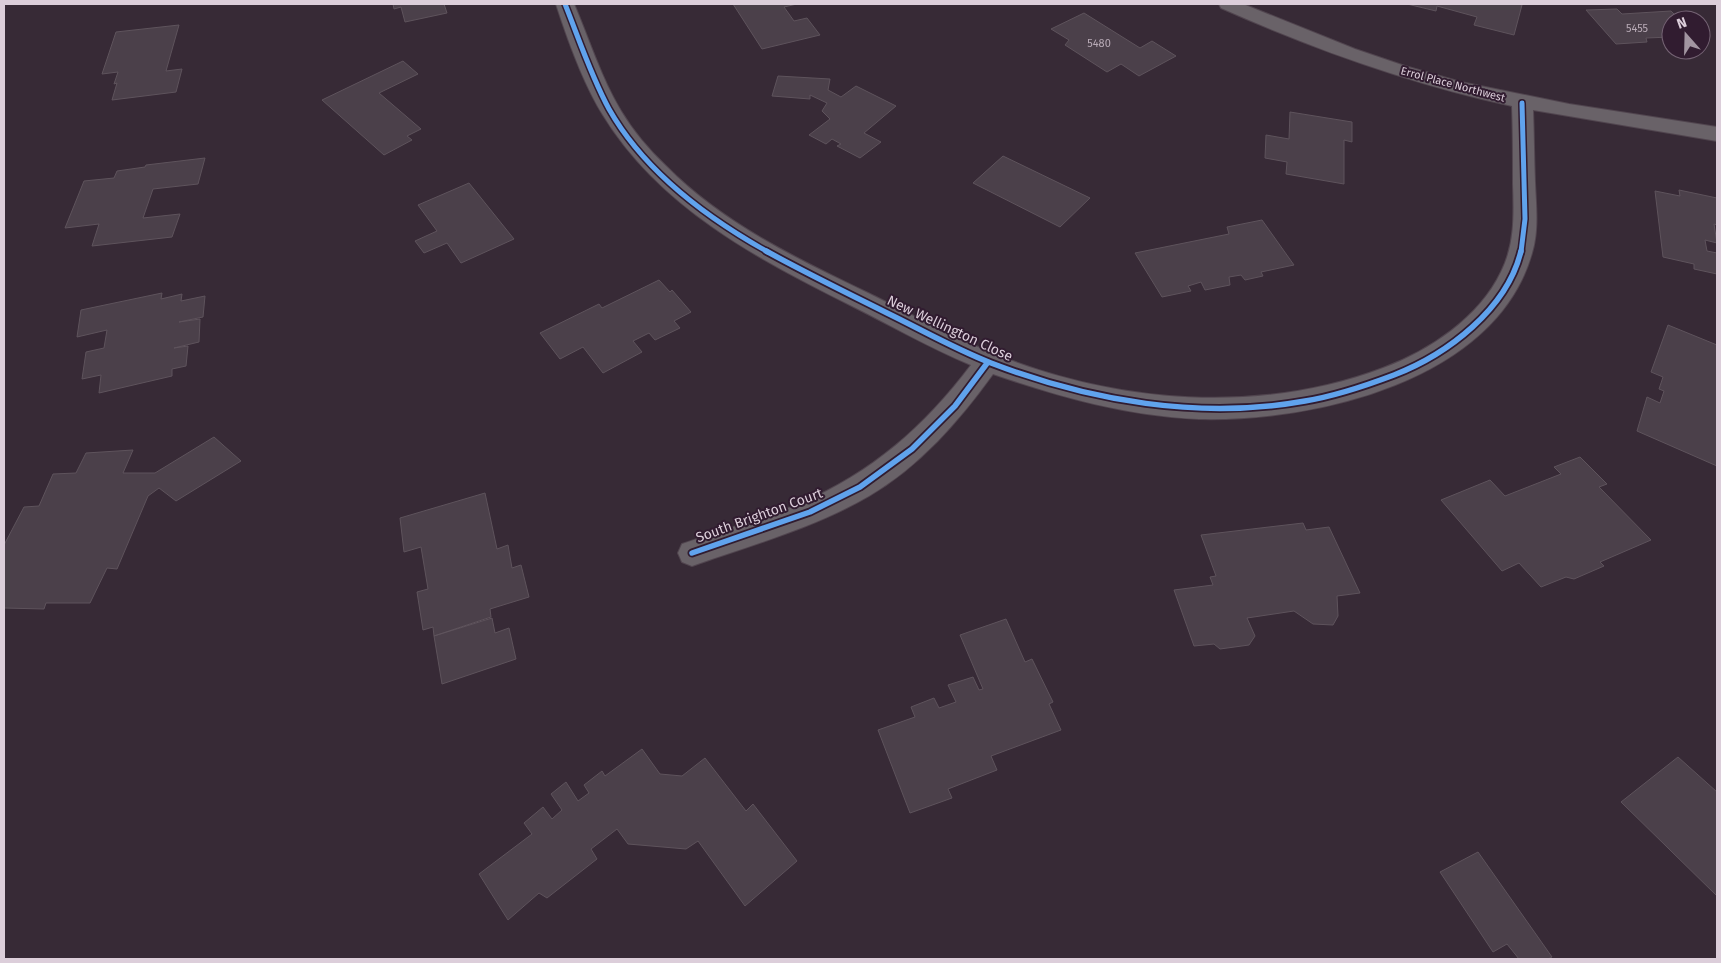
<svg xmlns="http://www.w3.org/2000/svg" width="1721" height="963" viewBox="0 0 1721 963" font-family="'Fira Sans',sans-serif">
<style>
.building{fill:#4b404a;stroke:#5e535c}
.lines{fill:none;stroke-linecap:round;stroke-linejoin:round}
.minor-casing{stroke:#51454f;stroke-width:2}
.minor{fill:#696268;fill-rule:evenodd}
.cycleway-far1-casing{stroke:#311c30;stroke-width:8}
.cycleway-casing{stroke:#311c30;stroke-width:9}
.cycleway-far1{stroke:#60a3ed;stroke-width:5}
.cycleway{stroke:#60a3ed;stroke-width:5.5}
.labels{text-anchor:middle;stroke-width:4;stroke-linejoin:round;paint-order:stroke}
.number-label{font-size:11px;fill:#b8aab6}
.far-street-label{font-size:11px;fill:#dcceda;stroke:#311c30}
.street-label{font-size:14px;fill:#dcceda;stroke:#311c30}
</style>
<rect width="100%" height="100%" fill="#372a36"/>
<path class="building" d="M393,4h51l3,9 -42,9 -4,-15 -7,2z
M733,4h64l-13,3 10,14 13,-3 13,17 -58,14z
M1407,4h112l3,1 -8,30 -40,-10 3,-8 -40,-11 -1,5z
M1617,9l5,5 49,-3 9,9h-9v17l-25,1 1,4 -31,2 -30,-34z
M1084,13l56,35 12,-7 24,15 -37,20 -18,-12 -14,8 -42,-27 4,-5 -18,-11z
M179,25l-13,46 16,-2 -6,23 -64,8 5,-17 -3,1 4,-12 -16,2 14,-42z
M403,61l15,13 -39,19 42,36 -14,7 5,4 -28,15 -62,-55z
M778,76l52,3 -2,11 13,7 15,-11 40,20 -32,27 17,9 -21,16 -23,-12 4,-2 -9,-5 -6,5 -17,-9 21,-16 -8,-8 5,-8 -17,-8v4l-38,-3z
M1290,112l62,10v20l-8,-2v44l-58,-10 1,-12 -22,-4 1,-23 23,4z
M1003,156l87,42 -30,29 -87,-44z
M205,158l-7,26 -45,5 -10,29 37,-4 -8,23 -80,9 7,-22 -34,4 19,-47 30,-3 3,-7 28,-4 1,-2z
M469,183l45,56 -53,24 -14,-20 -23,10 -9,-12 22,-10 -19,-26z
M1679,190l38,8v27l-3,-1 3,19 -12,-3 2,11 10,2v21l-23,-5v-5l-31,-7 -8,-66 25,5z
M1262,220l32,45 -33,7 2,4 -18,4 -4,-5 -12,2 1,8 -25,5 -4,-8 -13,4 3,5 -29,6 -27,-44 94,-19 -2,-7z
M659,280l11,12 2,-2 19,22 -17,9 6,7 -25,12 -6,-7 -16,8 9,11 -39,21 -20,-26 -23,12 -20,-26 59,-29 3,4z
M162,293l-1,6 21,-5 -1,7 24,-5 -2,21 -24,5 21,-3 -1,23 -25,6 14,-2 -2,20 -14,3v7l-73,17 2,-18 -19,4 4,-27 18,-4 3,-18 -30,7 4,-27z
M1668,325l49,20v121l-80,-35 10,-34 13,6 4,-12 -5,-2 4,-12 -12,-5z
M214,437l27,24 -65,40 -17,-13 -11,8 -31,73 -10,-1 -17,35h-44l-2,6 -40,-1v-63l20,-38 15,-1 14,-32 23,-1 10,-20 47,-3 -10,23h32z
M1580,457l27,27 -8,3 52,53 -51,22 4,4 -30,13 -8,-2 -25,10 -22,-24 -17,8 -61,-71 49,-20 15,16 56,-22 -7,-7z
M485,493l12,56 11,-4 4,23 9,-3 8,32 -39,12 1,8 -57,19 -1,-9 -10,3 -6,-38 11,-3 -7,-42 -17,5 -4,-34z
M1303,523l3,7 23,-3 31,66 -23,3 1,20 -5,9 -20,-1 -19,-13 -47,7 8,18 -6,9 -29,4 -6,-5 -20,2 -20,-56 39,-5 -3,-8 6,-1 -15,-41z
M492,618l3,15 14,-5 7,31 -74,25 -8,-48z
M1006,619l19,43 7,-3 21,43 -4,2 12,26 -70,26 6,14 -49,19 4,9 -42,15 -32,-83 37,-13 -4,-10 23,-9 5,10 17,-6 -8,-17 25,-8 6,13 4,-1 -23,-54z
M642,749l18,25 22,2 23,-18 41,53 7,-7 44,57 -52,45 -47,-65 -12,8 -58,-5 -11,-15 -26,20 6,10 -50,39 -8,-5 -31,27 -29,-46 53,-40 -8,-11 19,-16 9,12 10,-9 -11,-16 15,-12 12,19 11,-8 -5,-8 18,-14 3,5z
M1678,757l39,35v104l-96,-94z
M1478,852l74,105 -4,2h-29l-12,-15 -14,8 -53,-80z"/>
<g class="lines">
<defs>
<path id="minor" d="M556,4h18c15,35 27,74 47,107 12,20 28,39 45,55 56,57 131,93 202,127 43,21 84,44 129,62 121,48 262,60 386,13 46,-17 96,-50 118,-96 14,-28 13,-57 12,-88 0,-26 0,-52 -1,-78 -101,-22 -196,-56 -291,-98l-2,-4h24l112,45 50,17 56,16 108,22 148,23v14l-184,-31c1,24 1,48 2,72 1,24 4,48 -3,71 -36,128 -218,169 -333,166 -71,-3 -139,-22 -206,-45 -34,47 -73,92 -124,122 -55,32 -118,49 -177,70l-10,-4 -4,-9 4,-9c39,-14 81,-25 119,-41 71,-30 124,-77 170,-138 -41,-17 -79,-39 -119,-59 -94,-47 -192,-98 -249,-191 -19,-30 -36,-77 -47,-111z"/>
</defs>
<use href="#minor" class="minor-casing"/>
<use href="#minor" class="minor"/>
<defs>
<path id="cycleway-far1" d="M565,4c14,35 26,72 44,105 35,62 98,109 159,143
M1521,252l4,-33 -3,-116"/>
<path id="cycleway" d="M766,251c40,22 81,42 121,62 35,17 68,36 104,50 99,38 209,57 314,38 31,-5 60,-15 89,-26 54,-21 113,-66 127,-124
M692,553l118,-41 50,-25 52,-38 43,-43 33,-44"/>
</defs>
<use href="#cycleway-far1" class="cycleway-far1-casing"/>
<use href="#cycleway" class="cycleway-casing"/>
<use href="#cycleway-far1" class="cycleway-far1"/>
<use href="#cycleway" class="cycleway"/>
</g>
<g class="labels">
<g class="number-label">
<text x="1637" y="32">5455</text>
<text x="1099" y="47">5480</text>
</g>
<g class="far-street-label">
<text transform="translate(1453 84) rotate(15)" y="4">Errol Place Northwest</text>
</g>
<g class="street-label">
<text transform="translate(950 328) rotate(25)" y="5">New Wellington Close</text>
<text transform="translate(759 515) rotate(-20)" y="5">South Brighton Court</text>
</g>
</g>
<rect width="1721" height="963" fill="none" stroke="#dcceda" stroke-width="10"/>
<g transform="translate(1686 35) rotate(340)"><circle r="24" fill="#311c30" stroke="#756374"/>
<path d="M0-4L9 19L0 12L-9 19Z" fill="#a295a1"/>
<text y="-8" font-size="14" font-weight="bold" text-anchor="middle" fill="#dcceda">N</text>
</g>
</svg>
